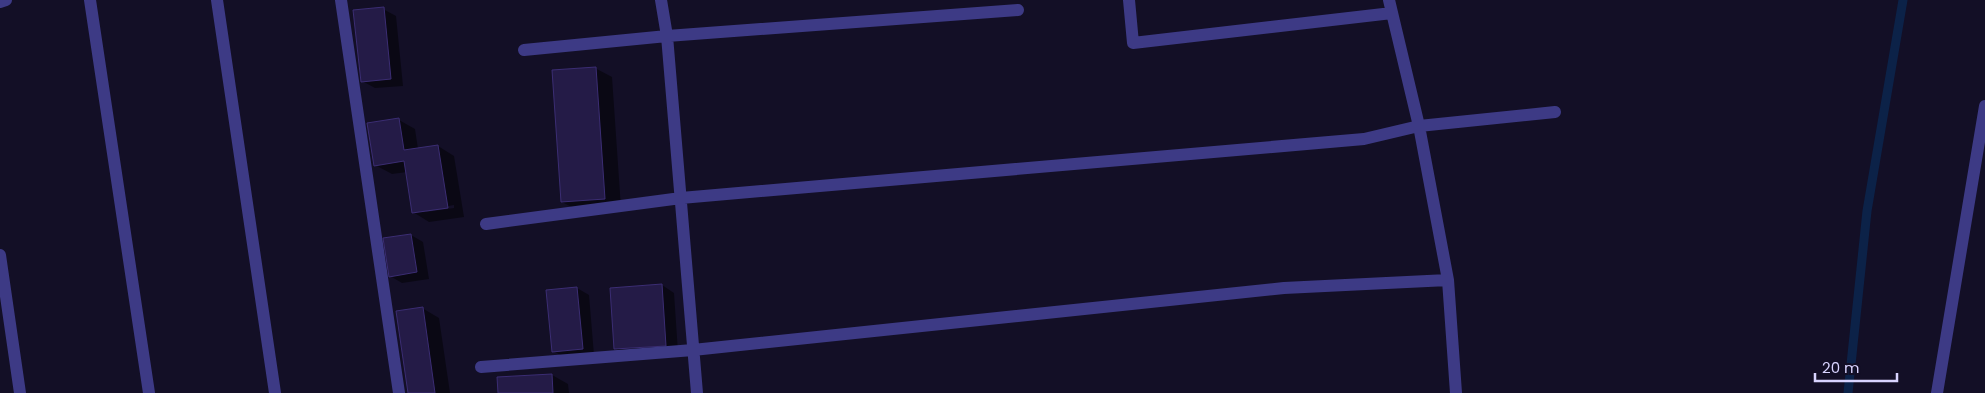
<svg xmlns="http://www.w3.org/2000/svg" width="1985" height="393" viewBox="0 0 1985 393" font-family="Poppins,sans-serif">
<style>
.shadow{fill:#0007;fill-rule:evenodd}
.lines{fill:none;stroke-linecap:round;stroke-linejoin:round}
.stream{stroke:#0c2248;stroke-width:9}
.building{fill:#241b47;stroke:#3b2d73}
.minor{stroke:#3d3a85;stroke-width:12}
</style>
<rect width="100%" height="100%" fill="#130f26"/>
<path class="shadow" d="M383,9l13,7 7,70 -28,2 -13,-7z
M595,68l17,9 9,131 -42,3 -17,-9z
M399,120l16,9 3,20 20,-3 16,10 10,61 -35,5 -16,-10 -6,-40 -15,2 -17,-9zM454,205v3l-28,4v-2z
M411,235l12,7 6,37 -27,4 -12,-7z
M662,285l12,8 4,59 -51,3 -12,-7z
M577,288l12,7 5,60 -28,3 -13,-7z
M422,308l17,10 11,75h-41z
M552,375l16,9 1,9h-70z"/>
<g class="lines">
<path class="stream" d="M1848,393l19,-182 36,-211"/>
</g>
<path class="building" d="M384,7l7,72 -30,3 -8,-72z
M596,67l9,132 -44,3 -9,-132z
M399,118l5,32 34,-5 10,63 -36,5 -8,-52 -30,5 -7,-43z
M411,234l6,38 -28,5 -6,-39z
M662,284l4,62 -52,3 -4,-61z
M577,287l6,62 -31,3 -6,-62z
M423,307l12,86h-27l-12,-82z
M552,374l1,19h-55l-1,-16z"/>
<g class="lines">
<path class="minor" d="M90,0l59,393
M217,0l58,393
M341,0l58,393
M661,0l6,36 30,357
M1129,0l4,43 259,-30
M1389,0l30,126 29,154
M0,2l6,-2
M524,50l143,-14 351,-26
M486,224l195,-26 683,-59 55,-13 136,-14
M0,255l20,138
M481,367l212,-17 591,-62 164,-8 8,113
M1937,393l48,-287"/>
</g>
<path d="M1815 373v8h82v-8" fill="none" stroke="#d9d4ff" stroke-width="2.5"/>
<text x="1822" y="373" font-size="15" fill="#d9d4ff" stroke="#130f26" stroke-width="4" paint-order="stroke">20 m</text>
</svg>
